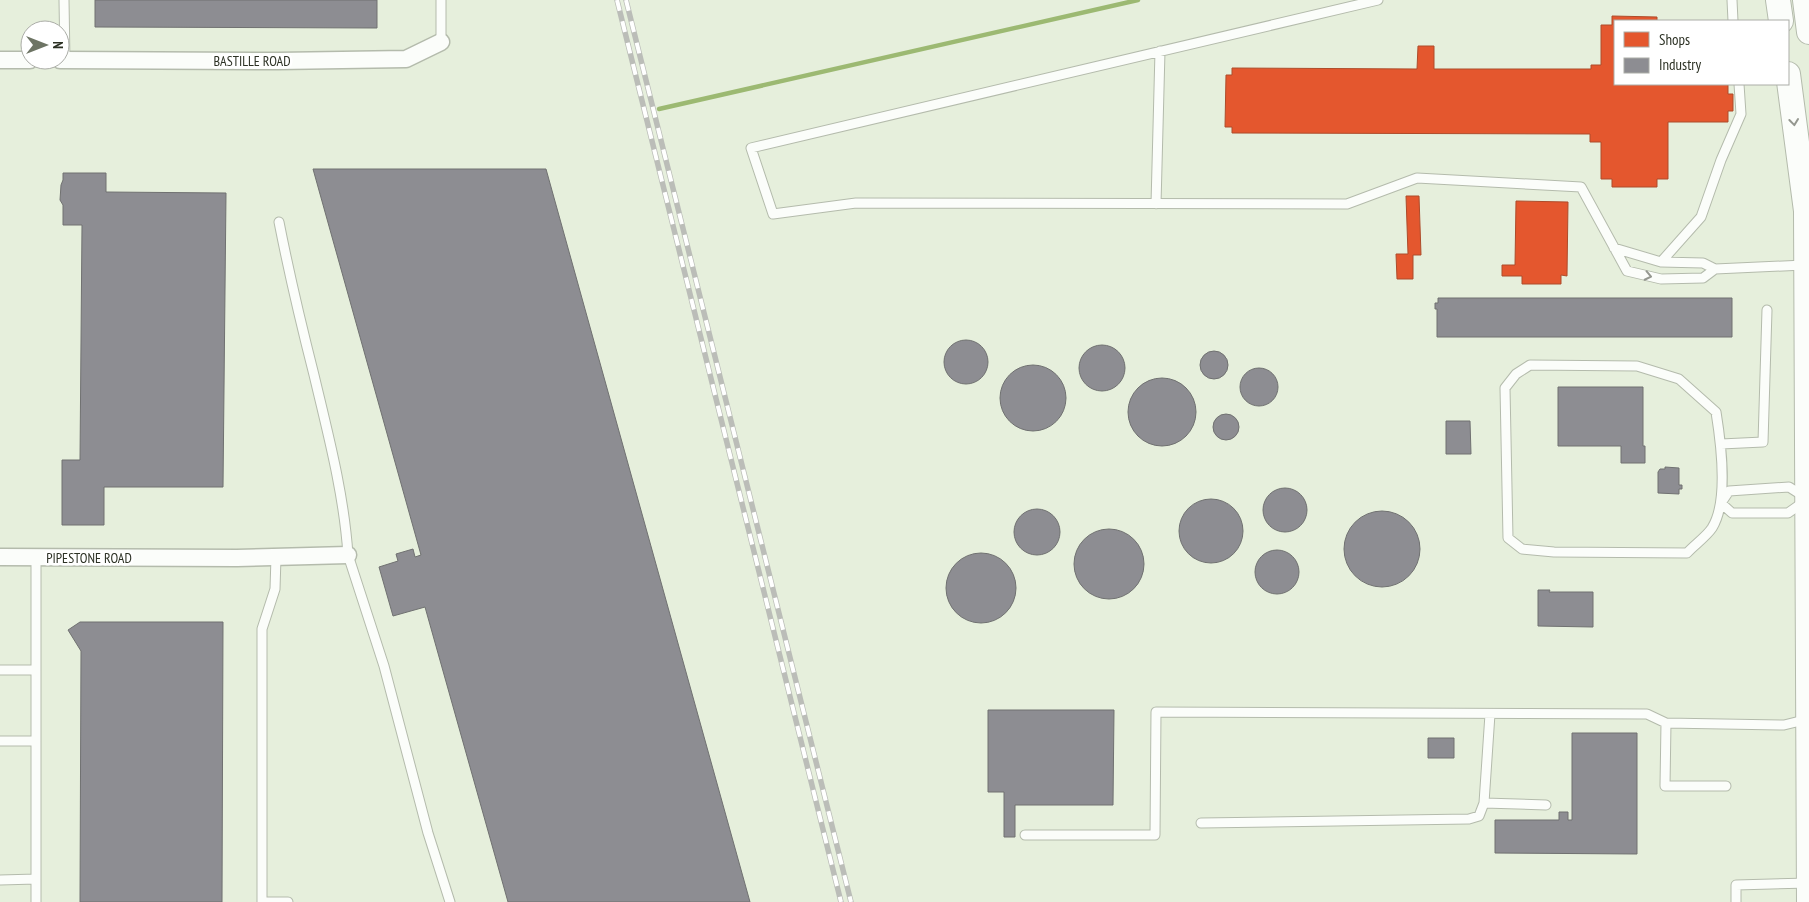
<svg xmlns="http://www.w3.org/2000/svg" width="1809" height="902" viewBox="0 0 1809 902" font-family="'PT Sans Narrow',sans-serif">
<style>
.shops{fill:#e4572e;stroke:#ad4c2b}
.industry{fill:#8d8d92;stroke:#707171}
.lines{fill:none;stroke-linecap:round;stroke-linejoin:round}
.stream{stroke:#9cb972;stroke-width:4.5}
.service-casing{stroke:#b4bbac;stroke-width:11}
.minor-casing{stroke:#b4bbac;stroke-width:19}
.secondary-casing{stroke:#b4bbac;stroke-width:26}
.service{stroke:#fbfdfa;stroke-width:9}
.minor{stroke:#fbfdfa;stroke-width:16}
.secondary{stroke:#fbfdfa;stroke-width:24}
.rail-casing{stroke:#bbbdb8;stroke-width:5.5}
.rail{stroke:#fff;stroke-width:4;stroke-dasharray:11;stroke-linecap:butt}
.oneway{stroke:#94978f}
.labels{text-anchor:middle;stroke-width:5;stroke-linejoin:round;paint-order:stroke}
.street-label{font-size:14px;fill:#2c3124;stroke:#fff}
</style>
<rect width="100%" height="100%" fill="#e6efdc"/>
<path class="shops" d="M1612,16l45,1v4h-42v63h113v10h5v17h-5v11h-60v57h-11v8h-45v-8h-11v-37h-11v-8l-358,-1v-6h-7l1,-52h6v-7l185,1 1,-23h16v23h157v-4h10v-40h11z
M1406,196h13l2,59h-8v24h-16l-1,-25h12z
M1516,201l52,1 -1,74 -6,-1v9h-39v-8h-20v-11h13z"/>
<path class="industry" d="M95,0h282v28l-282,-1z
M313,169h233l204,733h-242l-83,-295 -32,9 -14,-49 19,-6 -2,-7 17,-5 2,8 6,-2z
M63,173h43v19l120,1 -3,294h-119v38h-42v-65h18l2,-235h-19v-20l-3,-5 1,-15 2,-5z
M1438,298h294v39h-295v-28h-2v-6h3z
M944 362a22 22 0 1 1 44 0a22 22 0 1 1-44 0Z
M1079 368a23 23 0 1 1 46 0a23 23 0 1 1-46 0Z
M1200 365a14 14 0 1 1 28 0a14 14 0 1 1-28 0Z
M1000 398a33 33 0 1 1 66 0a33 33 0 1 1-66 0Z
M1240 387a19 19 0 1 1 38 0a19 19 0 1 1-38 0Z
M1128 412a34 34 0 1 1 68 0a34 34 0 1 1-68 0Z
M1558,387h85v59h2v17h-24v-17h-63z
M1213 427a13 13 0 1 1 26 0a13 13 0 1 1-26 0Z
M1446,421h24l1,33h-25z
M1665,467l14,1v17h3v4h-3v5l-21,-1v-21l2,-3h5z
M1263 510a22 22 0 1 1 44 0a22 22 0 1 1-44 0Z
M1179 531a32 32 0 1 1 64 0a32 32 0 1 1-64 0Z
M1014 532a23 23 0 1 1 46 0a23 23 0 1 1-46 0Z
M1344 549a38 38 0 1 1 76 0a38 38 0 1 1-76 0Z
M1074 564a35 35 0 1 1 70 0a35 35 0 1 1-70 0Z
M1255 572a22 22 0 1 1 44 0a22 22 0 1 1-44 0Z
M946 588a35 35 0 1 1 70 0a35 35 0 1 1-70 0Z
M1538,590h12l-1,2h44v35l-55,-1z
M80,622h143l-1,280h-142l1,-251 -13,-21z
M988,710h126l-1,95h-98v32h-11v-45h-16z
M1572,733h65v121l-142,-1v-33h64v-8h9v8h4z
M1428,738h26v20h-26z"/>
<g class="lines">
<path class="stream" d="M659,109l479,-109"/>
<defs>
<path id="service" d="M64,0l1,60
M441,0v42
M1378,0l-627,148 22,66 83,-11 491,1 70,-26 164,9 46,84 34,8 42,-1 12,-9 -12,-6 -42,-1 -47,-14
M1732,0l1,21
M1156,204l4,-153
M279,222c10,51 22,102 35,153 14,59 30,119 34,180l36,111 44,167 22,69
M1661,262l40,-45 20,-57 20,-46 -2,-30
M1715,269l89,-4
M1530,365l107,1 42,13 37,33c5,31 13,89 -4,116 -6,9 -18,17 -25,25l-133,-1 -32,-3 -14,-11 -3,-150 11,-14z
M1721,444l42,-2 4,-132
M1789,487l19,12 -20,14h-56l-11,-10 8,-12z
M36,557v345
M276,557l-1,32 -13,40v273h26
M0,670h36
M1666,723l-1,63h61
M0,741h36
M1484,803l62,2
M1201,823l268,-4 10,-3 5,-13 6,-89
M1025,835h130l1,-123 491,2 19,9 118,2 24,-6
M0,880l36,-1
M1736,902v-17l73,-2"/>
<path id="minor" d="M0,60h30
M60,60l218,1 128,-2 35,-17
M0,557l237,1 111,-3"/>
<path id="secondary" d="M1778,0l3,21
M1805,0l4,32
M1788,74l18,137 3,691"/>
</defs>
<use href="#service" class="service-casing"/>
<use href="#minor" class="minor-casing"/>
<use href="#secondary" class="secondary-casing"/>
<use href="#service" class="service"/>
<use href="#minor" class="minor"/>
<use href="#secondary" class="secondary"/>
<defs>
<path id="rail" d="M617,0l224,902
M626,0l225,902"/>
</defs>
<use href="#rail" class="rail-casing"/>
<use href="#rail" class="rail"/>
</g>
<defs><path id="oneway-chevron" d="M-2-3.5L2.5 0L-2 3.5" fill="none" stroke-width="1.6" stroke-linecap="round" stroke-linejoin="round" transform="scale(1.25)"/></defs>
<g class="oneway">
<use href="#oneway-chevron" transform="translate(1794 122) rotate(83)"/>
<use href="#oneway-chevron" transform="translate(1648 276) rotate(12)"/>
</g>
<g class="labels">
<g class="street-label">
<text x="252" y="66">BASTILLE ROAD</text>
<text x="89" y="563">PIPESTONE ROAD</text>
</g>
</g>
<rect x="1614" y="20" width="175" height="65" fill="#ffffff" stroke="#abada7"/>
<rect x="1624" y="32" width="25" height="15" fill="#e4572e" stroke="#abada7"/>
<text x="1659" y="45" font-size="15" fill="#2c3124">Shops</text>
<rect x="1624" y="58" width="25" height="15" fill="#8d8d92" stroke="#abada7"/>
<text x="1659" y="70" font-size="15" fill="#2c3124">Industry</text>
<g transform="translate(45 45) rotate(90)"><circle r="24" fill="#ffffff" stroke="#abada7"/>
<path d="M0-4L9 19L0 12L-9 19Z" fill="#6d7464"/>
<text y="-8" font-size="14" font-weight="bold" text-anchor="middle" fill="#2c3124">N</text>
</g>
</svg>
